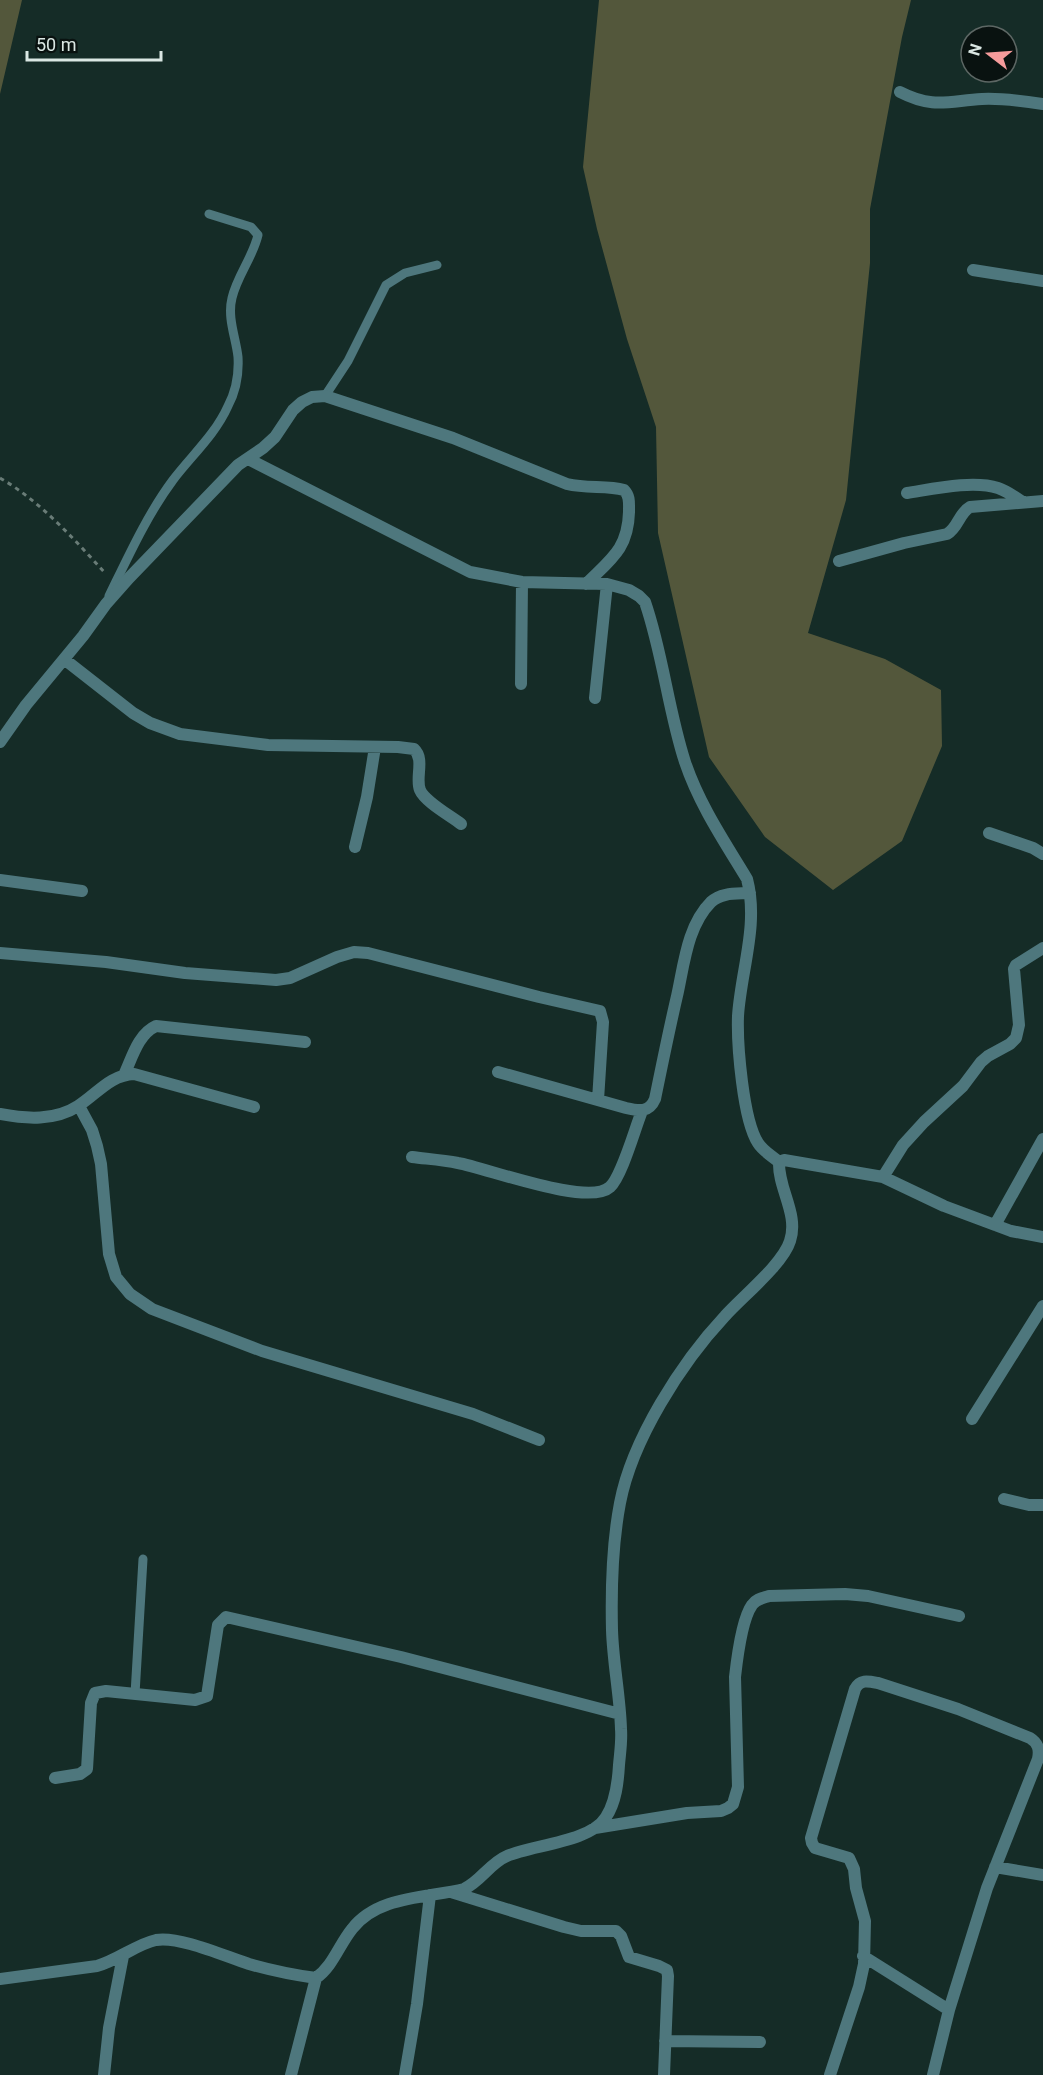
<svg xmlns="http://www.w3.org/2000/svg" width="1043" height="2075" viewBox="0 0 1043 2075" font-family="Roboto,sans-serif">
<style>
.forest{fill:#53573b}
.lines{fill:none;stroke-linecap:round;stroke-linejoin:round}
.path{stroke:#697c77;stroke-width:3;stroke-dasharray:4.5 4.5;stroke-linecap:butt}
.service{stroke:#4e777d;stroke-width:9}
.minor{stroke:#4e777d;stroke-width:12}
</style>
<rect width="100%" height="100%" fill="#152c27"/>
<path class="forest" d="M0,0h22l-22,94z
M599,0h312l-9,37 -32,172v54l-24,237 -38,133 77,26 56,31 1,56 -40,95 -69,49 -68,-53 -56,-80 -51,-224 -2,-106 -29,-88 -30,-110 -14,-62z"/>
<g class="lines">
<path class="path" d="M0,478c40,23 74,61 105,95"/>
<path class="service" d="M325,396l23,-35 38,-76 19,-12 32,-8
M109,596c19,-39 38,-81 64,-116 19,-25 42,-45 55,-74 8,-15 11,-32 10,-49 -2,-19 -11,-39 -6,-59 5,-22 21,-41 26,-63l-7,-8 -42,-13
M135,1694l8,-135"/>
<path class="minor" d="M900,92c33,17 48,9 82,7 20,-1 41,2 61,5
M973,270l70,11
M248,459l222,113 52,10 85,2 22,6 10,6 6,6c18,52 23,108 40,160 14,42 39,79 62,117 12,46 -6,91 -9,137 -1,29 5,104 20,127 5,8 14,13 21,19
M907,493c26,-4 66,-13 91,-5 9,3 17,9 25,14
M839,561l65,-18 43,-9c11,-6 12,-21 23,-27l73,-6
M64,659l69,54 17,10 30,11 88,11 130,2 16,2c11,10 1,29 6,41 5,12 31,26 41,34
M521,684l1,-102
M595,698l12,-114
M0,742l26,-37 57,-69 23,-32 23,-26 109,-113 25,-17 12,-11 18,-27 9,-8 10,-5 13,-1 128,42 114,46c20,5 40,1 57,6 6,6 5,13 5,22 -1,37 -18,47 -43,72
M989,833l44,15 10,6
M355,847l12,-50 8,-50
M0,880l82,11
M0,953l106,9 79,11 91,7 14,-2 47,-21 17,-5 14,1 171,44 61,14 3,11 -5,78
M498,1072l128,36c13,3 23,5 29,-9 7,-34 14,-69 22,-103 7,-31 10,-70 34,-94 11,-10 26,-8 39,-9
M124,1075c8,-17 14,-41 32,-49l149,16
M79,1106l13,24 5,16 4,18 8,90 7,23 14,17 22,15 110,42 211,63 66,26
M0,1114c26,5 55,7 78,-8 19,-12 32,-31 56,-32l120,33
M412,1157c16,2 31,3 46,6 29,5 130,44 152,24 12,-11 25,-59 32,-76
M883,1177l20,-32 21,-23 39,-36 18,-24 7,-6 22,-12 6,-6 3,-13 -5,-56 2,-4 27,-17
M995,1225l48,-86
M972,1419l71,-113
M1004,1499l25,6h14
M55,1778l25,-4 7,-5 4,-66 4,-10 11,-2 89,9 12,-4 11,-71 8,-8 175,40 219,57
M595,1828l92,-15 34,-2 7,-3 5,-4 5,-17 -3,-110c2,-18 7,-58 17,-72 4,-6 11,-7 17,-9l76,-2 23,2 91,20
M995,1867l48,8
M451,1892l113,35 17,4h35l5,5 8,21 30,9 8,4 1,6 -4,99
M863,1956l86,54
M0,1979l97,-13c21,-6 40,-22 59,-26 24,-4 68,16 93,24 21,6 45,11 67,14 17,-12 23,-33 36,-49 25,-33 74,-31 112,-40 17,-8 26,-26 43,-33 25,-11 84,-14 99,-39 10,-15 12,-35 13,-52 1,-12 3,-24 2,-36 -1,-33 -8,-66 -9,-99 -1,-42 0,-85 8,-127 12,-63 61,-140 105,-187 17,-19 58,-52 65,-75 9,-27 -12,-52 -11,-79l5,-2 99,17 61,29 67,25 32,6
M665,2041l95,1
M104,2075l5,-47 14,-72
M291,2075l25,-97
M405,2075l12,-71 13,-109
M830,2075l29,-88 5,-23 1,-43 -9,-33 -2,-19 -5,-11 -34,-10 -3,-5 -1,-5 44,-149c5,-10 13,-8 23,-6l80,26 72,29c8,5 10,11 8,21l-51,129 -38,122 -16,65"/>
</g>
<g transform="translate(989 54) rotate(287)"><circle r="28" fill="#091210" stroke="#5d6764" stroke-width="1.5"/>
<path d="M0-4.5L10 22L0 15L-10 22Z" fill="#f59b9b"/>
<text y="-9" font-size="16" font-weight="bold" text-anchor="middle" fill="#dae7e3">N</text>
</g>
<path d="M27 51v9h134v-9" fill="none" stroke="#dae7e3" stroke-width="3"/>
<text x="36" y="51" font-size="18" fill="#dae7e3" stroke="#091210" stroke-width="4.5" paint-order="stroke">50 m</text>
</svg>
